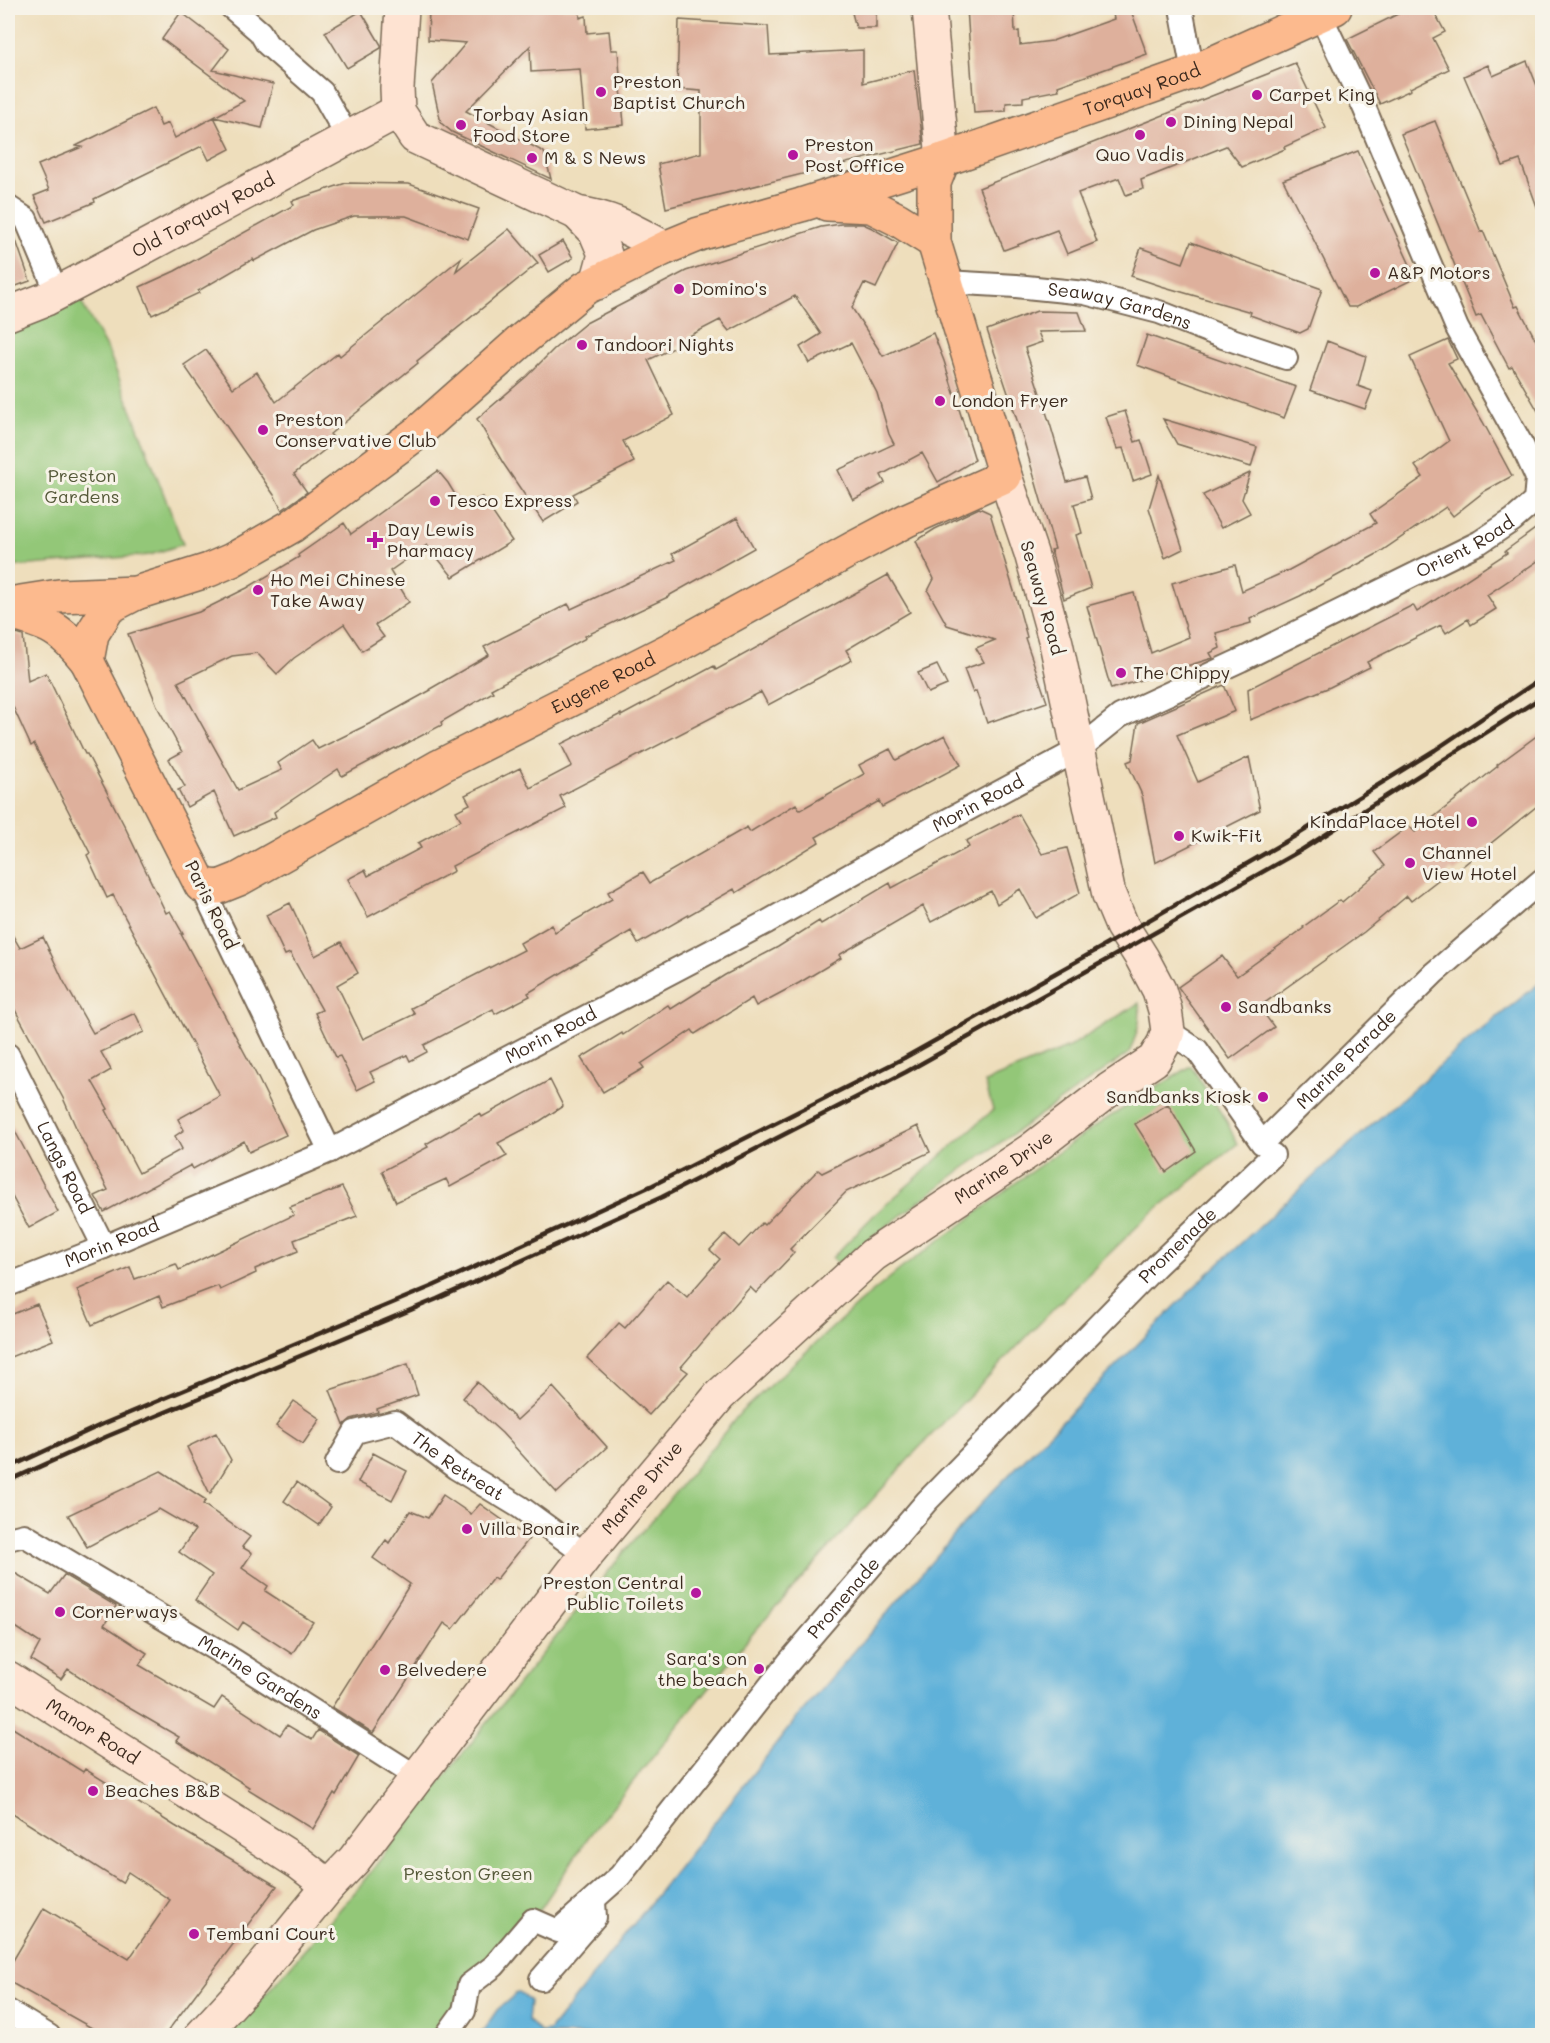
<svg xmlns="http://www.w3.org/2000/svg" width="1550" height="2043" viewBox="0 0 1550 2043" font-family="Mali,sans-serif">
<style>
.green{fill:#93c778;stroke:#67784b;stroke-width:1.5}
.water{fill:#5eb1d9;stroke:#4c6e7c;stroke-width:1.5}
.building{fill:#deb09c}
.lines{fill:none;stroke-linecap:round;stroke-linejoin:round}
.street-casing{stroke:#7a6955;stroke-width:26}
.secondary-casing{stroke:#7a6955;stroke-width:36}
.primary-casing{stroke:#7a6955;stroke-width:36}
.street{stroke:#fff;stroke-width:22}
.secondary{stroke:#fee3d2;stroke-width:33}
.primary{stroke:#fcba8e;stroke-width:33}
.rail{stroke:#3b2a1e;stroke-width:4.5}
.poi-dot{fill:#b5179e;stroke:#f7f3e8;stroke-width:2}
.labels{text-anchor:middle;stroke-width:6;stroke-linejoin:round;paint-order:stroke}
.poi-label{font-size:18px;fill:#3b2a1e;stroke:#f7f3e8;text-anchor:start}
.street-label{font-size:18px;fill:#3b2a1e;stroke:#f7f3e8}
.park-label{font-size:18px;fill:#555939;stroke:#f7f3e8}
</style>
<rect width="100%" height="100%" fill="#f7f3e8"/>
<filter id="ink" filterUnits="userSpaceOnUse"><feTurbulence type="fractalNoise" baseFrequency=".0167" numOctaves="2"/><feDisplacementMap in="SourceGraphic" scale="12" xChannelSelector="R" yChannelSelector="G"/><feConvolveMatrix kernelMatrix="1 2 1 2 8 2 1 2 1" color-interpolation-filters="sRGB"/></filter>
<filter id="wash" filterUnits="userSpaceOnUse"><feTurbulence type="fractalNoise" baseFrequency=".008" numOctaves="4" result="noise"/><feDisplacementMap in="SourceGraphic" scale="24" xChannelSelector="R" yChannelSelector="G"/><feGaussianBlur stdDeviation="1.35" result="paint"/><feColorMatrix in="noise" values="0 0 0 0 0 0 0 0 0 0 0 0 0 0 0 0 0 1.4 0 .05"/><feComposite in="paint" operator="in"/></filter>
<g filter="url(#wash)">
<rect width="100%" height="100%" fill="#eedebc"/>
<path class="green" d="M79,298l31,57 73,189 -33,11 -142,12v-235z
M1139,1003c3,20 -3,32 -10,50l-168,117 -123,93 -6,-5 41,-42 120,-106 -8,-28 84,-35z
M1191,1066l36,56 10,22 -90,73 -73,71 -159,164 -161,180 -165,204 -56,84 -87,115 -217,1 126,-144 89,-115 184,-230 28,-31 85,-104 117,-108 45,-37 61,-44 55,-43 84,-59z"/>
<path class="water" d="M1542,981v1054h-1062l17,-25 21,-18 12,9 -2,20 12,11 9,-1 251,-317 190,-220 211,-214 127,-117 147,-128z"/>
<g id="blocks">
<path class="building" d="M429,8h150l1,10 6,-2 1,17 22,-2 2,19h7l6,75 -39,4 -5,-60 -49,3 -1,-26 -64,65 78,41 7,27 -99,-47 -11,-9 -9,-40 34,-40 -38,-3z
M876,8v20h-20l-5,-19z
M967,8h47l1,24 4,-1 1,14 32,-4 62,-22 -2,-11h18l17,46 -89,32 1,4 -36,7v5l-17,1v8l-32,2z
M1410,8h22l13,24 -12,6 16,31 -39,19 1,2 -31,14 -33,-65z
M361,11l20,34v3l-34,20 -22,-36z
M181,12l48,37 -16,21 60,14 -11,44 -48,-11 30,-16 -82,-62z
M679,20l89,6 2,29 93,-5v33l51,-13 9,74 -257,64 -8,-44 43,-11v-62l-24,-2z
M1527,61l15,37v116l-2,1 -20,-55 -17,6 -39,-90 24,-11 5,11z
M1295,63l31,65 -42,19 1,2 -43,18 -16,-21 -85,34 2,9 -17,6 -7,-17 -41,15 19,49 -30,12 -10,-24 -53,20 -25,-62z
M153,108l8,18 7,-3 7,15 39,-21 16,32 -21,11 -7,-14 -108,53 1,3 -49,20 -12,-26 15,-6 -11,-25 44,-18 -6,-1z
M1435,121l46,111 2,-1 32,76 3,-1 24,46v66l-30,-52 -3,2 -28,-53 -5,2 -75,-183z
M1358,151l58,127 -60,29h-8l-65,-127z
M346,183l63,1 70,25 -11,30 -62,-23h-52l-41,14 -59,31 -1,-2 -55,32 1,2 -47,22 -12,-28 35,-16 119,-66 -2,-4z
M841,224h22l9,4 26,15 -22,45 -12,-5 -12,25 31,48 50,-23 11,28 31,99 -37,22 -16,-29 -41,22 4,8 -32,17 -15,-30 56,-26 -5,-10 -12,-41 -26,-50 -42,20 -9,-16 21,-13 -26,-38 -66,35 -9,-11 -31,16 2,4 -43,20 26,55 -51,26 11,21 -61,32 4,7 -34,21 -40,-59 -26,-44 50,-43 27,-27 32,-26 100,-52 135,-44z
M11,226l19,55 -22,8v-62z
M509,229l29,34 -121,98 1,2 -88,71 6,7 -42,33 13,18 -25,18 -8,-15 -90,-130 22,-15 27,38 24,-16 19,30 62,-49 2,3 121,-98 -5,13z
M563,241l10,17 -24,14 -10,-17z
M1191,242l131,47 -14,40 -8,4 -50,-18 1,-3 -90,-26 -30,-10 10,-28 42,15z
M1037,311l42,1 7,19 -48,1 4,10 -17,6 26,79 16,55 18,-5 6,22 -17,5 8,29 -6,2 15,53 -27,11 -13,-49 4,-1 -32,-111 -36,-108z
M1147,335l149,52 -12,31 -147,-53z
M1448,340l9,19 -9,4 35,59 29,54 -27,15 -32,25 -7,-9 -69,47 -77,42 -50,23 1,4 -35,10 4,15 -10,5 3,5 -102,31 -24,-83 47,-13 17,60 38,-16 -17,-54 63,-18 7,26 47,-21 87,-47 -6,-9 53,-37 -8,-11 34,-25 -39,-84z
M1327,341l39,15 -8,30 14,5 -7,18 -55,-19z
M1125,411l10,31 6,-2 11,34 -19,7 -10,-33 -6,1 -11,-32z
M1163,419l94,28 -6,20 -74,-23z
M438,471l10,12 14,23 20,-9 30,44 -59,36 -26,-32 -37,26 19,31 -34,23 9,12 -22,14 -18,-27 -50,34 -17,16 -20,-21 -25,3 -54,26 60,108 44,-20 -4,-7 34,-23 6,9 55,-27 58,-32 -1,-1 59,-34 -5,-8 84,-43 3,5 105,-49 -4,-6 65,-36 17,30 -84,47v1l-85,40 1,2 -95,51 2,3 -52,30 1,3 -46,24 -1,-1 -53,28 -4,-7 -64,43 2,5 -42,19 -20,-44 -27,15 -9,-17 7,-3 -16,-28 13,-7 -24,-44 -30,-74 71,-22 48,-24 52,-31 -1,-2 46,-32 7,11z
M1250,473l-8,26 8,14 -29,15 -18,-33z
M1159,475l24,74 -18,9 -16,-50z
M979,508l11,5 27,88 10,36 -2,1 22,64 -60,21 -11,-32 -3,2 -9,-24 20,-7 -8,-14 19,-8 -48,-15 -19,-34 6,-12 -18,-38 19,-12z
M1542,524v34l-55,37 9,14 -25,16 -3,-6 -22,14 -5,-8 -74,37 3,5 -40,20 -80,33 -2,-31 165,-84 4,7 90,-59 -2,-2z
M888,575l22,37 -64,38 6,10 -84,45 -7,-13 -201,104 6,12 -114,58 2,5 -86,46 -20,-38 17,-9 3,6 53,-28 -3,-5 43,-23 -5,-9 14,-7 -5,-9 55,-27 10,20 42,-22 -11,-22 60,-30v2l93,-50 2,4z
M8,631l15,5 5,45 18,-8 39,81h2l37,71 42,88 4,-2 13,23h-2l76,142 29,59 -37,17 -5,-11 -51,28 -2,-4 -87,47 -9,-16 13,-6 -30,-58 -15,-34 -55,-101v-70l12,21 23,-11 20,43 30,53 42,-20 9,19 -43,20 10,18 -19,11 16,28 -2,1 33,63 43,-24 -7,-13 9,-6 -6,-11 42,-23 -107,-201 -6,3 -20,-43 3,-2 -56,-109 -3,2 -23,-50z
M937,665l10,20 -19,8 -10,-20z
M1224,685l11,26 -58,24 21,47 51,-25 11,53 -105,53 -13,-68 -15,-33 5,-2 6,-37z
M1542,732v70l-88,71 -3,-3 -40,31 -4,-5 -43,36 -105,75 15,20 -44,32 -52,-72 44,-31 15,20 67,-48 -1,-1 37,-27 2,2 43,-36 -11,-14 35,-26 6,6 83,-66 -1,-1z
M945,735l16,30 -79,42 -3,-6 -63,36 3,5 -83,51 -2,-4 -96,55 -7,-13 -103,62 2,3 -35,18 -2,-5 -69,36 3,7 -17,9 -3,-6 -37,17 5,9 -18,9 -17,-34 -4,1 -21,-44 7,-3 -32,-57 -5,2 -19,-40 24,-12 25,53 26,-14 17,31 -21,12 26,54 52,-25 -4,-6 113,-58 -4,-7 31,-18 4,7 57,-33 -4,-7 35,-20 7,11 97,-56 3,5 46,-28 4,6 64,-36 -5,-9 31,-16 6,11z
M1019,814l23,40 25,-6 13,45 -44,25 -16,-29 -23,15 -6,-13 -60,31 -8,-16 -84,49 2,3 -42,25 -43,23 -4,-8 -57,36 -3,-4 -51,34 3,4 -41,24 -22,-34 41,-25 1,2 45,-30 3,4 54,-34 53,-28 41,-26 2,3 69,-41 2,5 77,-41 -3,-6z
M550,1080l13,26 -23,15 -42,22 9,13 -57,31 -4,-8 -50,23 -14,-31 46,-24 -2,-3 54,-31 2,4z
M1168,1104l28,47 -30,21 -31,-48z
M8,1118l50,94 -29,16 -21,-39z
M918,1126l12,26 -84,40 -56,57 4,4 -38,40 -6,-6 -69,80 7,5 -39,43 -62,-57 32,-35 6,5 42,-48 20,17 33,-38 -10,-9 15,-16 14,13 23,-24 2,2 54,-55 4,3z
M342,1187l15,29 -63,24 4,11 -43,18 1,4 -36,17 -2,-4 -55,21 -4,-11 -67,29 -15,-35 53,-23 5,12 41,-15 3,6 115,-55 -4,-8z
M37,1304l16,36 -45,18v-42z
M408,1364l10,31 -41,14 1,3 -27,7 -7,6 -14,-35z
M477,1382l40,38 36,-33 54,60 -50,46 -55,-60 -39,-35z
M294,1401l26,18 -17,25 -27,-18z
M216,1433l15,27 -21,34 -23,-47z
M373,1453l34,18 -15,29 -34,-18z
M161,1471l45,29 -3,4 47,33 -8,10 10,6 -10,15 26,18 -3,5 48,31 -21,32 -49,-32 -5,8 -43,-30 17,-25 -33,-23 16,-22 -36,-21 -72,38 -19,-32z
M297,1482l34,25 -12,18 -35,-24z
M443,1495l28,19 9,-10 49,35 -33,41 -3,-2 -40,51 -9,-6 -71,110 -41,-26 78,-123 -37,-26 13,-18 3,3 21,-32 18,7z
M8,1569l42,25 14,-19 52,31 -12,19 43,28 -8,12 75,44 8,-12 58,38 7,-10 25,15 6,-10 41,26 -23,39 -2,-2 -21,36 -65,-40 1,-2 -73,-46 3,-4 -67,-39 -44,-29 -7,10 -30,-19 9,-17 -32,-21z
M8,1725l75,47 2,-3 90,57 102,60 -113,150h-58l-98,-55v-12l36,-61 85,51 41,-59 -42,-28 -6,11 -114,-72z"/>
</g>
</g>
<g filter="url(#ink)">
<use href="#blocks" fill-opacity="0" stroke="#7a6955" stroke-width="1.5"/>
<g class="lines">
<defs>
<g id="street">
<path d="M232,8l28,24 7,12 55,48 26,46"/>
<path d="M1181,8l12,64"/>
<path d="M8,207l18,12 31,74"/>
<path id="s1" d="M946,282l70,4 69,7 74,19 64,25 63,21"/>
<path d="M201,885l129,266"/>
<path id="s2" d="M1168,1031l29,19 65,93 172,-170 108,-93"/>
<path id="s3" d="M8,1055l96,192"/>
<path id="s4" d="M8,1285l96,-38 226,-96 437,-229 166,-94 145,-78 42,-34 121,-56 239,-118 33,-22 22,-19 2,-23 -14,-31 -66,-119 -93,-221 -44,-93"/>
<path id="s5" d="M337,1463l18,-31 40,-10 61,46 64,39 66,48"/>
<path id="s6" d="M8,1539l16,-4 206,123 187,119"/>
<path d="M541,1979l54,-62 -1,-15"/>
<path d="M8,2011l41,25"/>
<path id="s7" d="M446,2036l18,-25 5,-26 25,-19 39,-46 25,11 62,-55 168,-213 139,-162 229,-235 117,-111"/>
</g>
<g id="secondary">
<path d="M402,8l-5,80 1,23 17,26 162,76c36,5 56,18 88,35"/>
<path d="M929,8l14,152"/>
<path d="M577,213l19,20 9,21 -8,29"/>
<path id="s8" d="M8,314l38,-15 78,-41 274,-147"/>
<path id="s9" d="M8,1678l291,185 30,23"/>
<path id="s10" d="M201,2036l47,-51 81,-99 25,-26 232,-305 134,-160 153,-140 158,-105 79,-61 44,-29 10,-17 4,-12 -3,-21 -6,-20 -17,-32 -20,-32 -13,-31 -53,-252 -25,-90 -26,-77"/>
</g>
<g id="primary">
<path d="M827,204l44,2 26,13 37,23"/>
<path id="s11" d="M8,604l51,-8 77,-3 73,-23 23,-10 60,-34 125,-93 106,-94 62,-51 80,-40 34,-14 102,-29 142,-45 250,-88 142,-64"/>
<path id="s12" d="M8,612c41,12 52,15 79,49l114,224 18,2 20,-8 201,-113 233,-118 181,-100 53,-28 98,-44 -71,-234v-59l9,-23"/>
<path d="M87,661l5,-27 17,-27 27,-14"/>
</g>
</defs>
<use href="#street" class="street-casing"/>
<use href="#secondary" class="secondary-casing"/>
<use href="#primary" class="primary-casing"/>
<use href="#street" class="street"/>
<use href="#secondary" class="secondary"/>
<use href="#primary" class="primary"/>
<path class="rail" d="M8,1468l95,-44 330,-138 220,-101 251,-127 191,-107 202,-116 138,-85 107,-72
M8,1481l100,-45 329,-137 225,-102 244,-125 195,-109 202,-114 239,-152"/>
</g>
</g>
<g class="poi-dot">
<circle cx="601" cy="92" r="6"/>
<circle cx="1257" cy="95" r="6"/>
<circle cx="1171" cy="122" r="6"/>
<circle cx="461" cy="125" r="6"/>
<circle cx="1140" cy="135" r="6"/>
<circle cx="793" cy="155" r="6"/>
<circle cx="532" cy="158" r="6"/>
<circle cx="1375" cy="273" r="6"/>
<circle cx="679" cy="289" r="6"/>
<circle cx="582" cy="345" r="6"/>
<circle cx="940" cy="401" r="6"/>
<circle cx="263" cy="430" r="6"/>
<circle cx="435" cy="501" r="6"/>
<path d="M372 531h6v6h6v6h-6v6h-6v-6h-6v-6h6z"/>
<circle cx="258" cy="590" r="6"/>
<circle cx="1121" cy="673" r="6"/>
<circle cx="1472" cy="822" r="6"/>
<circle cx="1179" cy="836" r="6"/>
<circle cx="1410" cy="863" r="6"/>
<circle cx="1226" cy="1007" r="6"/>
<circle cx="1263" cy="1097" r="6"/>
<circle cx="467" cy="1529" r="6"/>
<circle cx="696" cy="1593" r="6"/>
<circle cx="60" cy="1612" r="6"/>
<circle cx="759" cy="1669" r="6"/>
<circle cx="385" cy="1670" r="6"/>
<circle cx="93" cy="1791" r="6"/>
<circle cx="194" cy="1934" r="6"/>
</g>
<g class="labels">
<g class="poi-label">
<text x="613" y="88">Preston<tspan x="613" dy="21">Baptist Church</tspan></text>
<text x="1269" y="101">Carpet King</text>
<text x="473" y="121">Torbay Asian<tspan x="473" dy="21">Food Store</tspan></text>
<text x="1183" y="128">Dining Nepal</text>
<text x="805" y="151">Preston<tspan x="805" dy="21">Post Office</tspan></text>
<text x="1140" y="161" text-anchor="middle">Quo Vadis</text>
<text x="544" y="164">M &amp; S News</text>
<text x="1387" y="279">A&amp;P Motors</text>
<text x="691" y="295">Domino's</text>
<text x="594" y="351">Tandoori Nights</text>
<text x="952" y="407">London Fryer</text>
<text x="275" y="426">Preston<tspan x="275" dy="21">Conservative Club</tspan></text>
<text x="447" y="507">Tesco Express</text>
<text x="387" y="536">Day Lewis<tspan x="387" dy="21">Pharmacy</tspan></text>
<text x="270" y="586">Ho Mei Chinese<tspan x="270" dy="21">Take Away</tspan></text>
<text x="1133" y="679">The Chippy</text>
<text x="1460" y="828" text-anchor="end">KindaPlace Hotel</text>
<text x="1191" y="842">Kwik-Fit</text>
<text x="1422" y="859">Channel<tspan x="1422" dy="21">View Hotel</tspan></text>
<text x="1238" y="1013">Sandbanks</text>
<text x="1251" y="1103" text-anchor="end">Sandbanks Kiosk</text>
<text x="479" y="1535">Villa Bonair</text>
<text x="684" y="1589" text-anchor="end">Preston Central<tspan x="684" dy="21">Public Toilets</tspan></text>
<text x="72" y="1618">Cornerways</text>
<text x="747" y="1665" text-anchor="end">Sara's on<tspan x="747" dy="21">the beach</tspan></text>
<text x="397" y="1676">Belvedere</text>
<text x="105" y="1797">Beaches B&amp;B</text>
<text x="206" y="1940">Tembani Court</text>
</g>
<g class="street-label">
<text dy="6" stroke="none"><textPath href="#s11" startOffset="1269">Torquay Road</textPath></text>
<text dy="6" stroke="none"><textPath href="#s8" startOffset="219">Old Torquay Road</textPath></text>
<text dy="6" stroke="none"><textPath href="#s1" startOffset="176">Seaway Gardens</textPath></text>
<text dy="6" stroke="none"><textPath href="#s4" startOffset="1636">Orient Road</textPath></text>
<text transform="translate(1042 598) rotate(74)" y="6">Seaway Road</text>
<text dy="6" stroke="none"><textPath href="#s12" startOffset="800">Eugene Road</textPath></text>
<text dy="6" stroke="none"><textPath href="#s4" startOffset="1084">Morin Road</textPath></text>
<text transform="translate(211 905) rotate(64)" y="6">Paris Road</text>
<text dy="6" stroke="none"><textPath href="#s4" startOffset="598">Morin Road</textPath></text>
<text dy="6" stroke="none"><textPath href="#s2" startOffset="267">Marine Parade</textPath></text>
<text dy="6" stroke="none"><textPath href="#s3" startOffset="126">Langs Road</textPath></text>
<text dy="6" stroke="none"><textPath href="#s10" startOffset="1190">Marine Drive</textPath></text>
<text dy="6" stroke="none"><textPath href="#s4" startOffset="112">Morin Road</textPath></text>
<text dy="6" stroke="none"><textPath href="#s7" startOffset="1102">Promenade</textPath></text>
<text dy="6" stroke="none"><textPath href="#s5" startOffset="154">The Retreat</textPath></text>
<text dy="6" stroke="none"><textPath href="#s10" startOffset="704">Marine Drive</textPath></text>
<text dy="6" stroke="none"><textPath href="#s7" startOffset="616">Promenade</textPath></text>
<text dy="6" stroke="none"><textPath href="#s6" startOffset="292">Marine Gardens</textPath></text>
<text dy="6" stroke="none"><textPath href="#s9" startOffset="100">Manor Road</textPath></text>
</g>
<g class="park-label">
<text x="82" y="482">Preston<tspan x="82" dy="21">Gardens</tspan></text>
<text x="468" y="1880">Preston Green</text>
</g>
</g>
<rect width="1550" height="2043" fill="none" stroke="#f7f3e8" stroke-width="30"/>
</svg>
